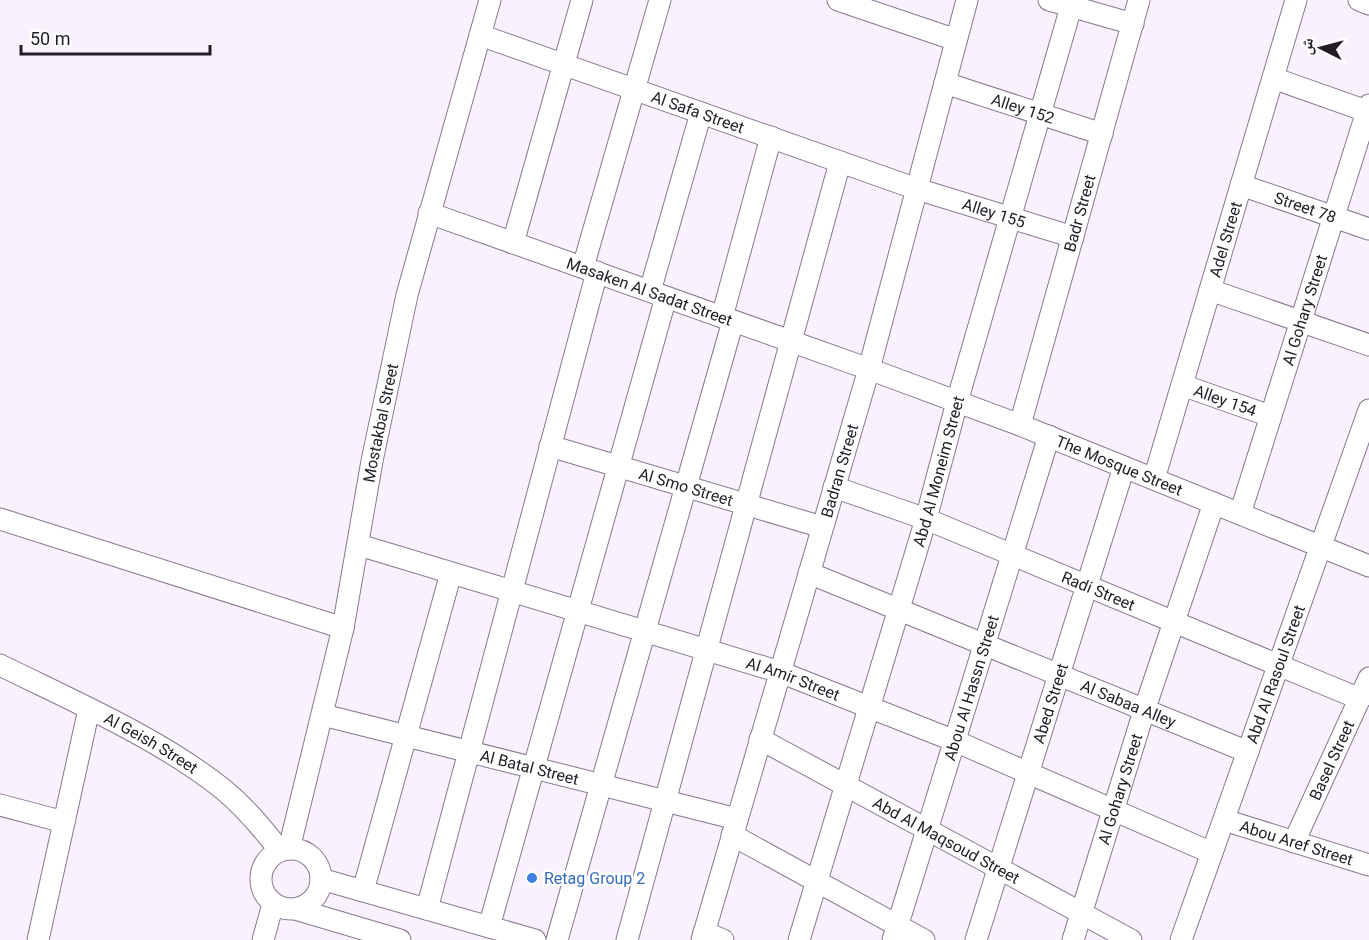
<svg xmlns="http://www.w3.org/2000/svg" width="1369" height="940" viewBox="0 0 1369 940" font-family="Roboto,'Noto Naskh Arabic',sans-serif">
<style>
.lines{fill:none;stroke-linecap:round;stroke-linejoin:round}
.minor-casing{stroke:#877890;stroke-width:23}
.minor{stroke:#fff;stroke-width:21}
.shop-dot{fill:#3f7fe0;stroke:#fff;stroke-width:2}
.labels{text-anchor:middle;stroke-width:5;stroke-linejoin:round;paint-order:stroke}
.street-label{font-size:16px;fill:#221c26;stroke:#fff}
.shop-label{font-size:16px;fill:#366cbe;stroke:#fff;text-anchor:start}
</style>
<rect width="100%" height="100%" fill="#f9f2fd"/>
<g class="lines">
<defs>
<g id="minor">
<path d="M838,0l118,40"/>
<path d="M1049,0l84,24"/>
<path d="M1359,0l10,4"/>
<path id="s1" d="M480,35l437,154 156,48"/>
<path d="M1273,78l96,34"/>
<path id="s2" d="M945,83l157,51"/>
<path id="s3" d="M1241,185l128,44"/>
<path id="s4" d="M429,213l440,156 151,56 349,141"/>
<path d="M513,243l69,-243"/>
<path d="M583,267l77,-267"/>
<path d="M1210,290l159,55"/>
<path d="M650,291l51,-178"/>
<path d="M722,317l49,-180"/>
<path id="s5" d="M1182,385l88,31"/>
<path id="s6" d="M1020,425l119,-425"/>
<path id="s7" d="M550,446l272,81"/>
<path id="s8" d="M1154,479l142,-479"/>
<path id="s9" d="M834,487l92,32 434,180"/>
<path id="s10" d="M1240,514l129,-409"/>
<path d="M0,519l343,109"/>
<path id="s11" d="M359,545l421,127 175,69 257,112"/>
<path id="s12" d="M809,573l439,179"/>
<path id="s13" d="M0,665c73,36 161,74 224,125 22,18 39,39 56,61"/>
<path id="s14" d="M323,715l414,104"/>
<path id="s15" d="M760,739l371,201"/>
<path d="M0,805l64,17"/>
<path id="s16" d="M1224,820l145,45"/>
<path d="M732,835l192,105"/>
<path id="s17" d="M1294,842l75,-164"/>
<path id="s18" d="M289,849l54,-221 29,-167 35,-166 83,-295"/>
<circle cx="291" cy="879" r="30"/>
<path d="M321,879l214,61"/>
<path d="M363,891l88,-318"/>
<path d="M295,909l105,31"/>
<path d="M427,909l170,-637"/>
<path d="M489,927l177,-630"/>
<path d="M704,932l19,8"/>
<path d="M38,940l51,-231"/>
<path d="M263,940l10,-36"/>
<path d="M557,940l176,-619"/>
<path d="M627,940l213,-778"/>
<path id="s19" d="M702,940l167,-571 98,-369"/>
<path id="s20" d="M799,940l127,-421 31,-117 116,-402"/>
<path id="s21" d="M893,940l156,-504"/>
<path id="s22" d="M976,940l148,-473"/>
<path id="s23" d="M1073,940l71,-229 70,-208"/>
<path id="s24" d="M1181,940l188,-530"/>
</g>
</defs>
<use href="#minor" class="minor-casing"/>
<use href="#minor" class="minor"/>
</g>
<circle class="shop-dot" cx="532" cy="878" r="6"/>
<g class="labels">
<g class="street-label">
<text dy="6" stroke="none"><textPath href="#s2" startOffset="82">Alley 152</textPath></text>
<text dy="6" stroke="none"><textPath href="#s1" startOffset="231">Al Safa Street</textPath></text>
<text dy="6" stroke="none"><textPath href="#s3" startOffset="68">Street 78</textPath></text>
<text dy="6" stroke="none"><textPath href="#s1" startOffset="544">Alley 155</textPath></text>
<text dy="6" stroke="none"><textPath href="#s6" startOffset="220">Badr Street</textPath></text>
<text dy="6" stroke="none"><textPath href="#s8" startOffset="250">Adel Street</textPath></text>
<text dy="6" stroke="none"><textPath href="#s4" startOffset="234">Masaken Al Sadat Street</textPath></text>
<text dy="6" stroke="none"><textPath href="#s10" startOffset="214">Al Gohary Street</textPath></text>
<text dy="6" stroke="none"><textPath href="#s5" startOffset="46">Alley 154</textPath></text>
<text dy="6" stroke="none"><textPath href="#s18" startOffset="436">Mostakbal Street</textPath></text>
<text dy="6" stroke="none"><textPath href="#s4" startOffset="735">The Mosque Street</textPath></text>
<text dy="6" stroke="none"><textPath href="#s19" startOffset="489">Badran Street</textPath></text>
<text dy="6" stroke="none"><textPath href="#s20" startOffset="489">Abd Al Moneim Street</textPath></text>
<text dy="6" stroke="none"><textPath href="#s7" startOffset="142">Al Smo Street</textPath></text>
<text dy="6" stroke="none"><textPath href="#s9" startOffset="284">Radi Street</textPath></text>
<text dy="6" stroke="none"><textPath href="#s24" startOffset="282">Abd Al Rasoul Street</textPath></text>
<text dy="6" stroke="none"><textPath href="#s11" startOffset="454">Al Amir Street</textPath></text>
<text dy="6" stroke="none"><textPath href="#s21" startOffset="264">Abou Al Hassn Street</textPath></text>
<text dy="6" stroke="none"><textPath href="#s22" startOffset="248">Abed Street</textPath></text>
<text dy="6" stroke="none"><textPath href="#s12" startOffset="345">Al Sabaa Alley</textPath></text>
<text dy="6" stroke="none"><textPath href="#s13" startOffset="170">Al Geish Street</textPath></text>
<text dy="6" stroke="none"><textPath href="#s17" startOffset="90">Basel Street</textPath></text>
<text dy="6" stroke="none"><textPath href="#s14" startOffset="213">Al Batal Street</textPath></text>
<text dy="6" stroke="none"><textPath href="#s23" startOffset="158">Al Gohary Street</textPath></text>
<text dy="6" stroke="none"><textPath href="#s15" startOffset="212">Abd Al Maqsoud Street</textPath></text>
<text dy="6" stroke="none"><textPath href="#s16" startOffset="76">Abou Aref Street</textPath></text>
</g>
<g class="shop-label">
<text x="544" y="884">Retag Group 2</text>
</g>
</g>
<g transform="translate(1321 48) rotate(276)" stroke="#ffffff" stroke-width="4.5" paint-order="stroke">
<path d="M0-4.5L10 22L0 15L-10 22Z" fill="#221c26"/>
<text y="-9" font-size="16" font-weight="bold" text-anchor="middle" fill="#221c26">ش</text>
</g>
<path d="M21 45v9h189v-9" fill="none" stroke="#221c26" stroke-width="3"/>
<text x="30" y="45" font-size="18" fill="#221c26" stroke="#ffffff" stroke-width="4.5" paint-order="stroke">50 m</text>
</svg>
